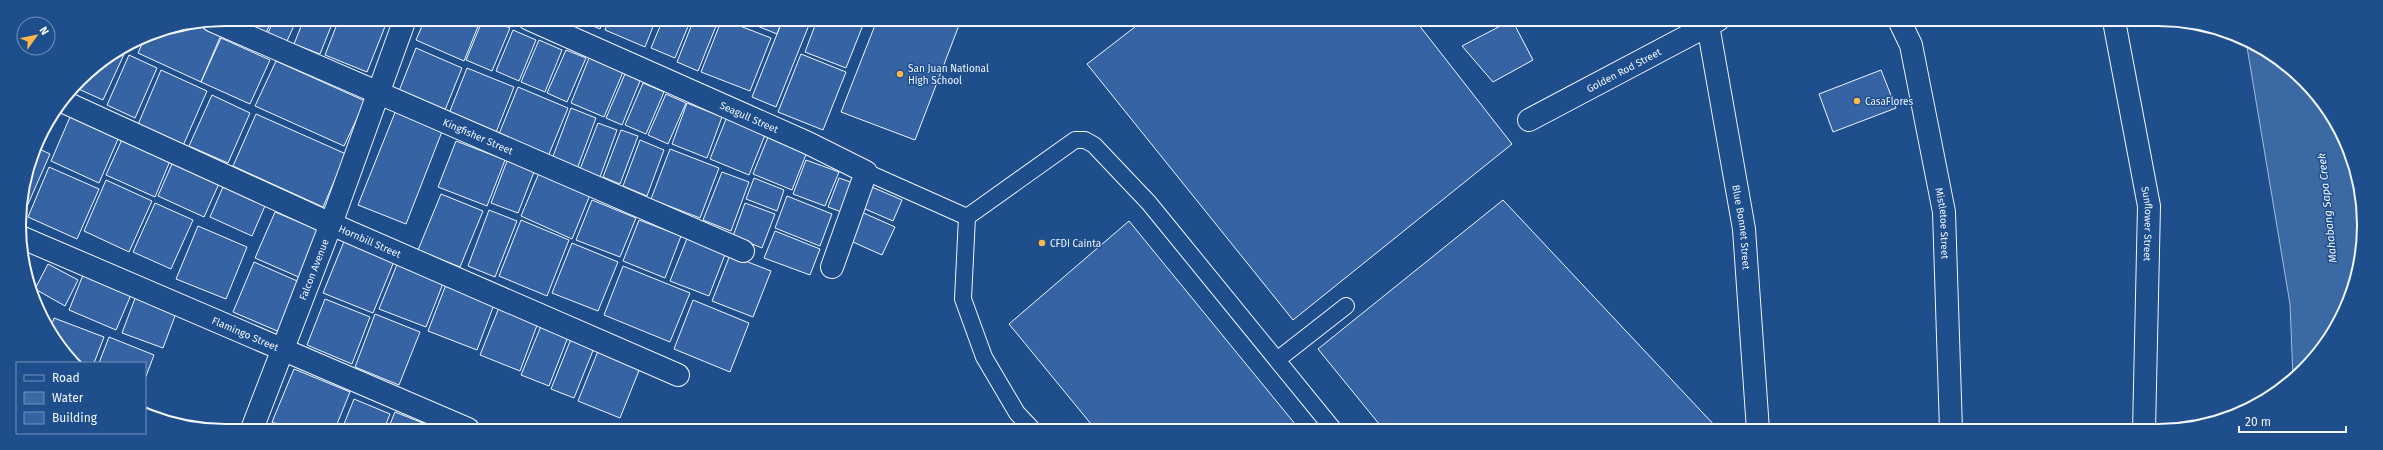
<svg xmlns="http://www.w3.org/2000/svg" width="2383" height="450" viewBox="0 0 2383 450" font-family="'Fira Sans',sans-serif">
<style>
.water{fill:#3b69a3;stroke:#a8bbd7}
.building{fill:#3563a3;stroke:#f2f6ff}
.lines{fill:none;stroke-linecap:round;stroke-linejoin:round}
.service-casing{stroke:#f2f6ff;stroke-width:18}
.minor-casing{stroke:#f2f6ff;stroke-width:24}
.tertiary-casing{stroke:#f2f6ff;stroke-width:24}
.service{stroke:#1f4e8c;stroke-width:16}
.minor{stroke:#1f4e8c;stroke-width:22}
.tertiary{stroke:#1f4e8c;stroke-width:22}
.poi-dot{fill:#ffb74d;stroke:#1f4e8c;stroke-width:1.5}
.labels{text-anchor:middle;stroke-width:3;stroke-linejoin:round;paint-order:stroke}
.poi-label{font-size:10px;fill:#f2f6ff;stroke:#1f4e8c;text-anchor:start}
.street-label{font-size:10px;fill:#f2f6ff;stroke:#1f4e8c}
.water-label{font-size:11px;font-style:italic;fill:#f2f6ff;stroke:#1f4e8c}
.rim{fill:none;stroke:#f2f6ff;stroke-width:2}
</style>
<rect width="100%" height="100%" fill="#1f4e8c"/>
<path class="water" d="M2246,41l15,5 60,53 36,72 5,81 -19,64 -39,55 -11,7 -3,-74z"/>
<path class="building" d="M245,19h27l-6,14 -23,-10z
M274,19h23l-10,22 -19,-8z
M304,19h30l-14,35 -26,-10z
M339,19h49l-21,53 -42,-17z
M425,19h56l-17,42 -48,-21z
M483,19h6l21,9 -18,43 -26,-11z
M576,19h28l-4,10z
M609,19h47l-11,28 -40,-17z
M663,19h28l-16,39 -24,-10z
M694,19l24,2 -20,50 -21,-9z
M722,19l49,19 -21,53 -49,-19z
M740,19h43l-6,15z
M783,19l28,1 -35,87 -24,-10z
M817,20h48l-19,48 -41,-16z
M877,20h84l-46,120 -74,-28z
M1144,20h271l97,124 -219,176 -206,-256z
M1512,20l21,40 -40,22 -31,-36z
M197,25l24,10 -20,47 -63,-29 8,-18z
M513,30l23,10 -17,41 -23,-10z
M221,38l49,22 -20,44 -49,-22z
M539,40l23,10 -17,42 -24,-10z
M416,48l46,20 -19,47 -46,-19z
M124,49l2,1 -23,50 -29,-13 6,-8z
M566,50l20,8 -19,44 -20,-9z
M801,54l45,18 -23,58 -45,-18z
M129,55l28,13 -22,50 -28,-13z
M589,58l34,14 -19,45 -33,-14z
M276,61l89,40 -21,45 -89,-40z
M467,68l47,19 -19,48 -47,-19z
M161,70l46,21 -25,57 -45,-21z
M1881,70l15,38 -63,24 -14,-38z
M625,74l15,7 -18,44 -16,-7z
M643,83l21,9 -18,42 -21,-9z
M518,87l50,21 -21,51 -50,-20z
M666,94l20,9 -18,41 -20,-9z
M212,95l38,18 -22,50 -39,-17z
M687,103l35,14 -15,41 -35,-14z
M571,108l25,10 -19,51 -25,-10z
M396,110l47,19 -37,95 -48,-19z
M256,114l90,40 -23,53 -90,-41z
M70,117l48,22 -19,44 -48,-22z
M726,119l39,16 -16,40 -39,-16z
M598,123l19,7 -17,47 -20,-8z
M621,130l17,6 -18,48 -17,-7z
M124,135l48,21 -17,41 -49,-22z
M768,137l39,15 -15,38 -39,-16z
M640,140l24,10 -17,46 -24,-10z
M456,141l49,19 -18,46 -49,-19z
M35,147l15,7 -28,64 -3,-6z
M670,149l49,19 -19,50 -49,-19z
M175,157l47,20 -18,40 -46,-21z
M806,160l33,12 -14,34 -32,-12z
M507,161l27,11 -16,41 -27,-10z
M49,167l50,22 -22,50 -49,-22z
M722,172l27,10 -18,49 -28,-11z
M539,173l51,22 -18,44 -51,-23z
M754,178l30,12 -7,21 -31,-12z
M839,178l20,7 -12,29 -19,-7z
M106,180l46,21 -23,51 -45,-21z
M226,180l42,19 -16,37 -42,-19z
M865,184l37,16 -9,21 -37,-16z
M441,194l42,17 -23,56 -42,-17z
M787,196l45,18 -12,32 -45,-18z
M592,200l44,18 -16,39 -44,-17z
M1503,200l214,228 -2,2h-331l-66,-81z
M155,203l38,17 -22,49 -38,-17z
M745,203l30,11 -13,34 -29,-12z
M489,210l28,11 -22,56 -27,-11z
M857,210l38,17 -13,28 -38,-17z
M275,212l45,19 -19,47 -46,-20z
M521,220l48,20 -22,56 -48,-20z
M639,220l42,16 -16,42 -42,-17z
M1129,221l171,209h-204l-87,-106z
M198,226l49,21 -21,52 -50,-20z
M775,231l45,18 -10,26 -46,-17z
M688,236l38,16 -17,44 -39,-15z
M345,239l50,20 -22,54 -50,-20z
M572,243l46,19 -20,49 -46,-18z
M730,255l41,16 -18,46 -41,-16z
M254,262l50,22 -22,49 -49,-21z
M398,262l46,19 -18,46 -47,-18z
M48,264l30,16 -13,26 -30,-17z
M623,266l67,27 -20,49 -66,-27z
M85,270l48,20 -17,40 -47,-20z
M447,282l48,20 -18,48 -49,-19z
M137,293l41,15 -15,40 -41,-15z
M325,299l45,18 -18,47 -45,-19z
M693,300l56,23 -19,49 -56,-23z
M500,305l39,15 -19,51 -40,-16z
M375,314l45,18 -21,53 -44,-18z
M54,318l50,19 -10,26h-21l-3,-2 -19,-34z
M541,326l27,11 -19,49 -28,-11z
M109,337l45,18 -9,24v-16h-46z
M571,339l23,9 -20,50 -23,-9z
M600,346l42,17 -22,55 -42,-17z
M294,369l56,23 -15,37h-45l-18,-7z
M354,399l36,15 -6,15h-42z
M395,412l43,17h-50z"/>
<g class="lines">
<defs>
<path id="service" d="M866,172l101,45
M967,217l108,-77h10l9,5 55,58 185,227
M967,217l-4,82 21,58 33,56 16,17
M1277,360l69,-54"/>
<g id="minor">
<path id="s1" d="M529,19l279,124 58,29 -34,95"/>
<path id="s2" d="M1899,20l12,25 33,167 7,218"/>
<path id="s3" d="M213,21l530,230"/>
<path id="s4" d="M1708,25l36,204 14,201"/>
<path id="s5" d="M64,102l267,122 347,151"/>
<path id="s6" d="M1529,120l189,-100"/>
<path id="s7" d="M23,238l445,191"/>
<path id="s8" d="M252,429l79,-205 74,-205"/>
</g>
<g id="tertiary">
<path id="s9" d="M2114,21l35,185 -5,225"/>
</g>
</defs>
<use href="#service" class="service-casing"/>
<use href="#minor" class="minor-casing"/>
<use href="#tertiary" class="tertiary-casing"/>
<use href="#service" class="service"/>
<use href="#minor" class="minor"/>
<use href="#tertiary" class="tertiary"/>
</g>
<g class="poi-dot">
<circle cx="900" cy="74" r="4"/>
<circle cx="1857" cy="101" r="4"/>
<circle cx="1042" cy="243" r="4"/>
</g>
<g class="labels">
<g class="poi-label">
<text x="908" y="72">San Juan National<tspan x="908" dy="12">High School</tspan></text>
<text x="1865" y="105">CasaFlores</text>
<text x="1050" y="247">CFDI Cainta</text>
</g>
<g class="street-label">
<text dy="4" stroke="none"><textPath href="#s6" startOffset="107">Golden Rod Street</textPath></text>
<text dy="4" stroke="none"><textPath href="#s1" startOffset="241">Seagull Street</textPath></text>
<text dy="4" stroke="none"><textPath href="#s3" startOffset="289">Kingfisher Street</textPath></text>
<text dy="4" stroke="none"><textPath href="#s2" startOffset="209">Mistletoe Street</textPath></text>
<text dy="4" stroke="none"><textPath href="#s9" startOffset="206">Sunflower Street</textPath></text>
<text dy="4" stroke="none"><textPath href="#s4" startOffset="205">Blue Bonnet Street</textPath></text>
<text dy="4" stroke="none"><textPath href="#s5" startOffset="336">Hornbill Street</textPath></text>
<text dy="4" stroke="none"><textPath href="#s8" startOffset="171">Falcon Avenue</textPath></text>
<text dy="4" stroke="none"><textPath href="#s7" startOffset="242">Flamingo Street</textPath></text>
</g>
<g class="water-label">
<text transform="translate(2327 208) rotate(-96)" y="4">Mahabang Sapa Creek</text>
</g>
</g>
<path d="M0 0H2383V450H0ZM225 26H2158A199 199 0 0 1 2357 225V225A199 199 0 0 1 2158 424H225A199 199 0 0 1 26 225V225A199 199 0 0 1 225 26Z" fill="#1f4e8c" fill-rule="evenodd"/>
<path class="rim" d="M225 26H2158A199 199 0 0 1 2357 225V225A199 199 0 0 1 2158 424H225A199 199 0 0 1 26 225V225A199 199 0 0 1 225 26Z"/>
<rect x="16" y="362" width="130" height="72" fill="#1f4e8c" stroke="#7391ba"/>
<rect x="24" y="375" width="20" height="6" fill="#1f4e8c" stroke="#7391ba"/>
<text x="52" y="382" font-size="12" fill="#f2f6ff">Road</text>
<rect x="24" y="392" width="20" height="12" fill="#3b69a3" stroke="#7391ba"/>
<text x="52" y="402" font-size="12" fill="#f2f6ff">Water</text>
<rect x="24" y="412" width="20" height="12" fill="#3563a3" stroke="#7391ba"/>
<text x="52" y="422" font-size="12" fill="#f2f6ff">Building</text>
<g transform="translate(36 36) rotate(57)"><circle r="19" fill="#1f4e8c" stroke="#7391ba"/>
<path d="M0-3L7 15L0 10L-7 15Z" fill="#ffb74d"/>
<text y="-6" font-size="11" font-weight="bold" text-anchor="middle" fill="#f2f6ff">N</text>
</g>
<path d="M2239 426v6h107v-6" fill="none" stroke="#f2f6ff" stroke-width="2"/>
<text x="2245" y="426" font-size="12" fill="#f2f6ff" stroke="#1f4e8c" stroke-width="3" paint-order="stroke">20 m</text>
</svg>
